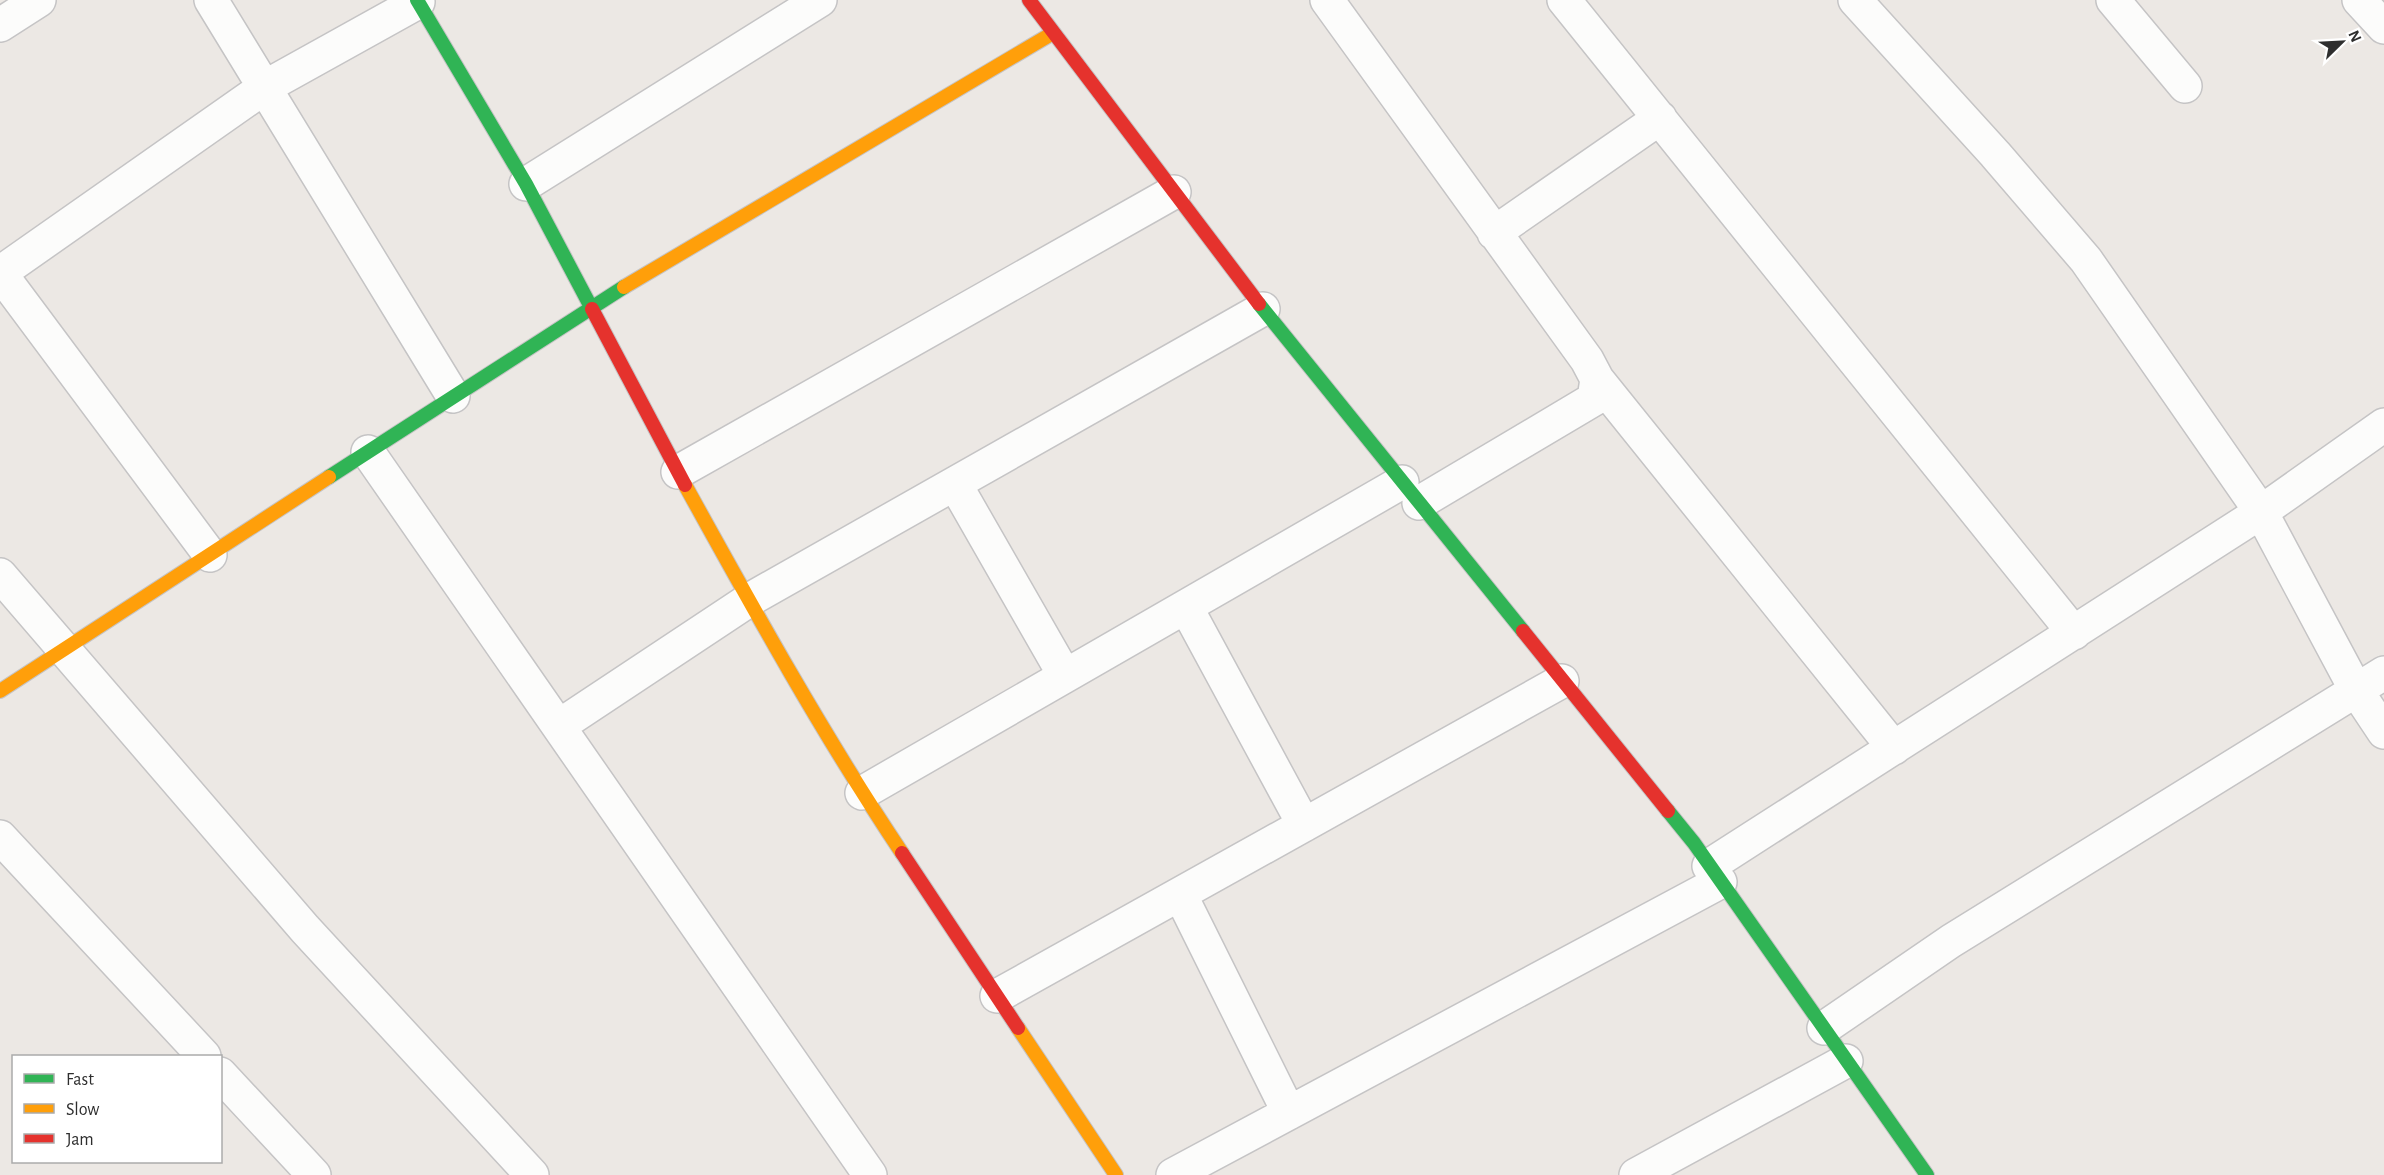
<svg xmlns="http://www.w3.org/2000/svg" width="2384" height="1175" viewBox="0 0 2384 1175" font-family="'Alegreya Sans',sans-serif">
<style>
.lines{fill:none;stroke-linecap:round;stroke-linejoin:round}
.street-casing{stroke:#c5c4c5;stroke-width:36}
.fast-casing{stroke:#c5c4c5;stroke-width:16}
.slow-casing{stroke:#c5c4c5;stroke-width:16}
.jam-casing{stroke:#c5c4c5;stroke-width:16}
.street{stroke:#fcfcfb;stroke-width:33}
.fast{stroke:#30b455;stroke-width:14}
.slow{stroke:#ff9f0a;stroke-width:14}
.jam{stroke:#e5322d;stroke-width:14}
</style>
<rect width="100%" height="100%" fill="#ece8e4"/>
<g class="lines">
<defs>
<path id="street" d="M211,0l242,396
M1327,0l260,360 10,19 -3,20 -175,104
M1564,0l510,633
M1855,0l140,154 91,106 175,252 95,178 28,42
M2113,0l72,86
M2359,0l25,27
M0,25l39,-25
M526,184l294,-184
M1494,233l166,-115
M0,273l265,-186 153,-85
M0,273l210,282
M1597,379l297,369
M368,452l502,723
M678,472l496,-280
M955,484l110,192
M0,575l305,354 227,246
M1186,607l118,218
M559,726l190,-126 514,-291
M862,793l540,-311
M0,837l204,219
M1709,866l552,-354 123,-87
M1180,894l109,219
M997,996l565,-315
M1824,1028l127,-87 433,-268
M220,1074l94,101
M1173,1175l547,-293
M1636,1175l210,-114"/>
<path id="fast" d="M417,0l109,184 66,125
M1259,304l264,327
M329,477l295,-190
M1668,811l26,32 233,332"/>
<path id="slow" d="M624,287l429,-254
M685,485c69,125 138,250 217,368
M0,691l329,-214
M1018,1028l98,147"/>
<path id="jam" d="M1029,0l230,304
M592,309l93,176
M1523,631l145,180
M902,853l116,175"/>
</defs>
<use href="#street" class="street-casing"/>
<use href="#fast" class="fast-casing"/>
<use href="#slow" class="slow-casing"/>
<use href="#jam" class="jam-casing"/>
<use href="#street" class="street"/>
<use href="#fast" class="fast"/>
<use href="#slow" class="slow"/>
<use href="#jam" class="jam"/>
</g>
<rect x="12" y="1055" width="210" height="108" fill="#ffffff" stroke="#ababab" stroke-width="1.5"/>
<rect x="24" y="1074" width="30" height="9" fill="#30b455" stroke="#ababab" stroke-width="1.5"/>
<text x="66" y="1085" font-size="18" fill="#2e2e2e">Fast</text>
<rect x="24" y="1104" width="30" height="9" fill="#ff9f0a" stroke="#ababab" stroke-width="1.5"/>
<text x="66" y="1115" font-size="18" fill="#2e2e2e">Slow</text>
<rect x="24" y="1134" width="30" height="9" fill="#e5322d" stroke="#ababab" stroke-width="1.5"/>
<text x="66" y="1145" font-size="18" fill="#2e2e2e">Jam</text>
<g transform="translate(2342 42) rotate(66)" stroke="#ffffff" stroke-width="4.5" paint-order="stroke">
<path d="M0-4.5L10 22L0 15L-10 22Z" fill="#2e2e2e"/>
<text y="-9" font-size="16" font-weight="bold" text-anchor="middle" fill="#2e2e2e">N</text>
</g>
</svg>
